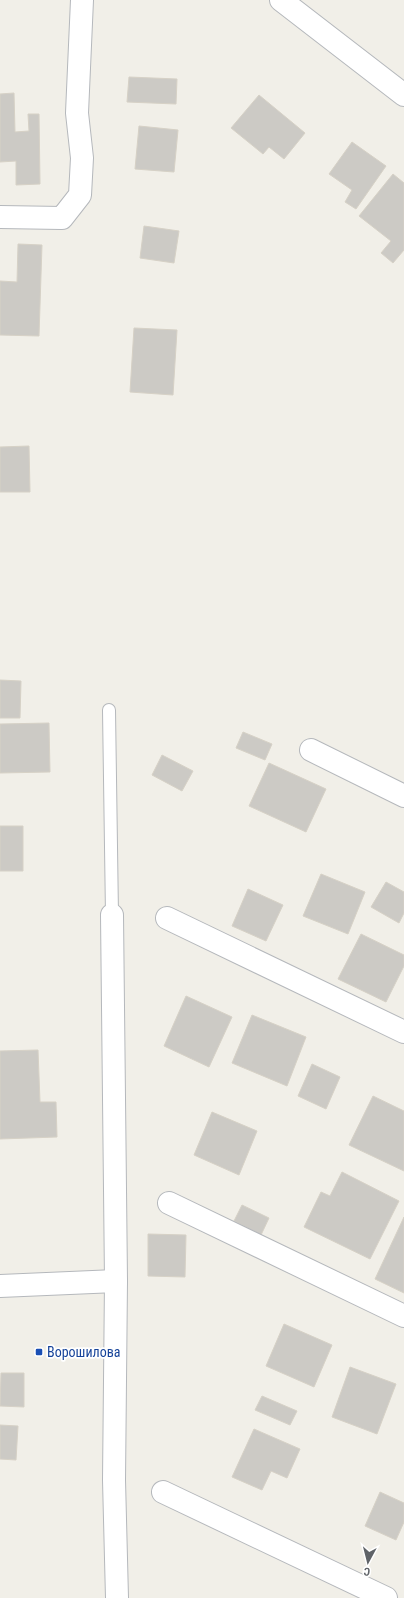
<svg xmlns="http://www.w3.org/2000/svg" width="404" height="1598" viewBox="0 0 404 1598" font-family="'Roboto Condensed',sans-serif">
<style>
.building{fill:#cccac5;stroke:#d6d1c6}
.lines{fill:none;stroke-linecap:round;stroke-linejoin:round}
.service-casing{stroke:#b5b8bc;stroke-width:14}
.minor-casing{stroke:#b5b8bc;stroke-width:24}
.tertiary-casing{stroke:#b5b8bc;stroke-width:24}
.service{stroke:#fff;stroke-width:12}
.minor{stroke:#fff;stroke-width:22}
.tertiary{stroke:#fff;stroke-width:22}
.transit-dot{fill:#1a4fb4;stroke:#fff;stroke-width:1.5}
.labels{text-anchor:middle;stroke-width:3.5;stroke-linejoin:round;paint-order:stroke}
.transit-label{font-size:14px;fill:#164399;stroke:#fff;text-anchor:start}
</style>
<rect width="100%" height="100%" fill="#f1efe8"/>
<path class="building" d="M129,77l48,2 -1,25 -49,-2z
M14,93l1,39 14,-1 -1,-17h11l1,70 -24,1v-24l-16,1v-68z
M259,95l46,38 -21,26 -15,-12 -6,7 -32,-26z
M139,126l39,4 -4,42 -39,-3z
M352,142l34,24 -30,43 -11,-7 7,-12 -23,-16z
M393,174l11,9v67l-11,13 -12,-10 10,-12 -32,-25z
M144,226l35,5 -5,32 -34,-5z
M18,244l24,1 -3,91 -39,-1v-54l17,1z
M134,328l43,2 -4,65 -43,-3z
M29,446l1,46h-30v-45z
M0,680l21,1 -1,37h-20z
M49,723l1,49 -50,1v-49z
M243,732l29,12 -7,16 -29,-12z
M162,755l31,16 -11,20 -30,-16z
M269,763l57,26 -20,43 -57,-26z
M0,826h23v45h-23z
M321,874l44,18 -17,42 -45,-18z
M386,882l18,10v21l-5,10 -28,-16z
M248,889l35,16 -17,36 -34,-15z
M361,934l43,21v11l-18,36 -48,-23z
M186,996l46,21 -23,50 -45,-21z
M252,1015l54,22 -19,49 -55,-23z
M38,1050l2,52h16l1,35 -57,2v-88z
M312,1064l28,13 -14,32 -28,-13z
M373,1096l31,15v60l-55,-26z
M212,1112l45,19 -18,44 -45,-20z
M342,1172l57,29 -29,58 -66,-32 17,-35 9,4z
M242,1205l27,13 -8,17 -27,-14z
M404,1217v76l-29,-14z
M148,1234l38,1 -1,42 -37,-1z
M284,1324l48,21 -18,42 -48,-21z
M350,1367l46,17 -19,50 -45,-17z
M1,1373h23v34l-24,-1z
M262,1396l35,15 -7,14 -35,-15z
M0,1425l18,1 -2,34 -16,-1z
M254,1429l46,20 -13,29 -16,-7 -9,19 -30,-13z
M380,1492l24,11v19l-8,18 -31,-14z"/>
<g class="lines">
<defs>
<path id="service" d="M109,710l3,205"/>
<path id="minor" d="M281,0l123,95
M0,217l62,1 18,-23 2,-37 -5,-45 5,-113
M311,750l93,46
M112,915l4,366 -2,199 3,118
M167,918l237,114
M169,1203l235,113
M163,1492l223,106"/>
<path id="tertiary" d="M0,1286l116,-5"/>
</defs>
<use href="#service" class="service-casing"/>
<use href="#minor" class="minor-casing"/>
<use href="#tertiary" class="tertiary-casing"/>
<use href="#service" class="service"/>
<use href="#minor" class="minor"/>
<use href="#tertiary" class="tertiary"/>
</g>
<rect class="transit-dot" x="35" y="1348" width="8" height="8" rx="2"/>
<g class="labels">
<g class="transit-label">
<text x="47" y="1357">Ворошилова</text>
</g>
</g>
<g transform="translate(368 1562) rotate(187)" stroke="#ffffff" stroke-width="3" paint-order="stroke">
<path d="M0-3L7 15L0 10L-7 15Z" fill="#5f6368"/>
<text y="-6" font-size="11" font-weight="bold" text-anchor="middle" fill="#5f6368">С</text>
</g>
</svg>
